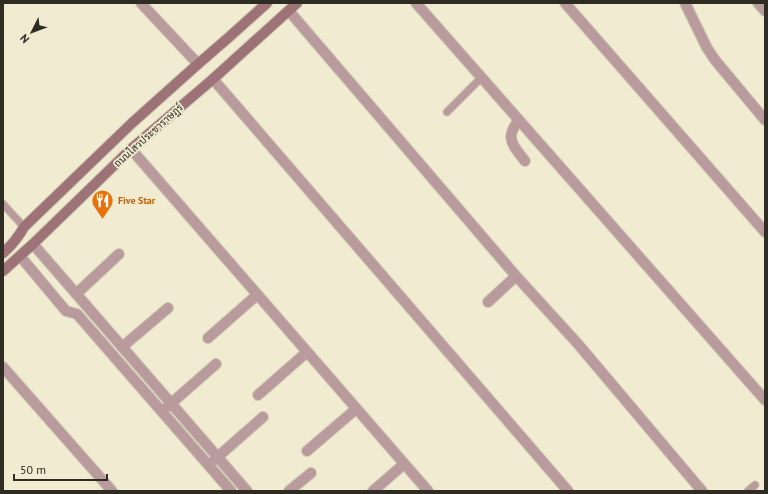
<svg xmlns="http://www.w3.org/2000/svg" width="768" height="494" viewBox="0 0 768 494" font-family="'PT Sans',Sarabun,sans-serif">
<style>
.lines{fill:none;stroke-linecap:round;stroke-linejoin:round}
.lane-casing{stroke:#cecab2;stroke-width:9}
.street-casing{stroke:#cecab2;stroke-width:12}
.secondary-casing{stroke:#cecab2;stroke-width:12}
.lane{stroke:#b99a9d;stroke-width:7}
.street{stroke:#b99a9d;stroke-width:10}
.secondary{stroke:#9e7377;stroke-width:10}
.labels{text-anchor:middle;stroke-width:3.5;stroke-linejoin:round;paint-order:stroke}
.street-label{font-size:10px;fill:#2f2d23;stroke:#f1ecd1}
.food-label{font-size:10px;font-weight:bold;fill:#c56008;stroke:#f1ecd1;text-anchor:start}
</style>
<rect width="100%" height="100%" fill="#f1ecd1"/>
<g class="lines">
<defs>
<path id="lane" d="M447,112l34,-34
M3,204l21,23
M748,491l7,-6"/>
<path id="street" d="M141,3l57,61
M416,3l349,397
M565,3l200,229
M685,3l22,45 8,12 50,60
M758,3l7,8
M289,11l227,265 62,68 124,147
M213,79l355,412
M518,121c-2,3 -5,7 -6,11 -4,10 7,21 13,29
M131,149l46,53 251,289
M33,244l214,247
M20,256l46,55 11,3 154,177
M76,294l43,-40
M488,302l28,-26
M208,338l49,-43
M122,347l46,-39
M3,367l109,124
M258,395l49,-43
M167,407l49,-43
M307,451l49,-42
M213,461l50,-44
M289,491l22,-18
M373,491l31,-27"/>
<path id="secondary" d="M3,253c9,-8 15,-15 21,-26l108,-104 66,-59 30,-26 39,-35
M3,271l30,-27 98,-95 82,-70 84,-76"/>
</defs>
<use href="#lane" class="lane-casing"/>
<use href="#street" class="street-casing"/>
<use href="#secondary" class="secondary-casing"/>
<use href="#lane" class="lane"/>
<use href="#street" class="street"/>
<use href="#secondary" class="secondary"/>
</g>
<defs>
<symbol id="restaurant-pin" viewBox="-11 -11 22 30"><path d="M0 17L-7.5 6A9.5 9.5 0 1 1 7.5 6Z" fill="#e8710a" stroke="#f1ecd1"/><path d="M-5-6h1v4h1v-4h1v4h1v-4h1v5L-1.5 .5V6h-2V.5L-5-1ZM5-6V6H3V1.5H1.5Q1.5-4 5-6Z" fill="#fff"/></symbol>
</defs>
<g fill-rule="evenodd">
<use href="#restaurant-pin" x="90" y="188" width="25" height="34"/>
</g>
<g class="labels">
<g class="street-label">
<text transform="translate(148 135) rotate(-42)" y="4">ถนนไสวประชาราษฎร์</text>
</g>
<g class="food-label">
<text x="118" y="204">Five Star</text>
</g>
</g>
<rect width="768" height="494" fill="none" stroke="#2f2d23" stroke-width="8"/>
<g transform="translate(32 32) rotate(228)" stroke="#f1ecd1" stroke-width="3" paint-order="stroke">
<path d="M0-3L7 15L0 10L-7 15Z" fill="#2f2d23"/>
<text y="-6" font-size="11" font-weight="bold" text-anchor="middle" fill="#2f2d23">N</text>
</g>
<path d="M14 474v6h93v-6" fill="none" stroke="#2f2d23" stroke-width="2"/>
<text x="20" y="474" font-size="12" fill="#2f2d23" stroke="#f1ecd1" stroke-width="3" paint-order="stroke">50 m</text>
</svg>
